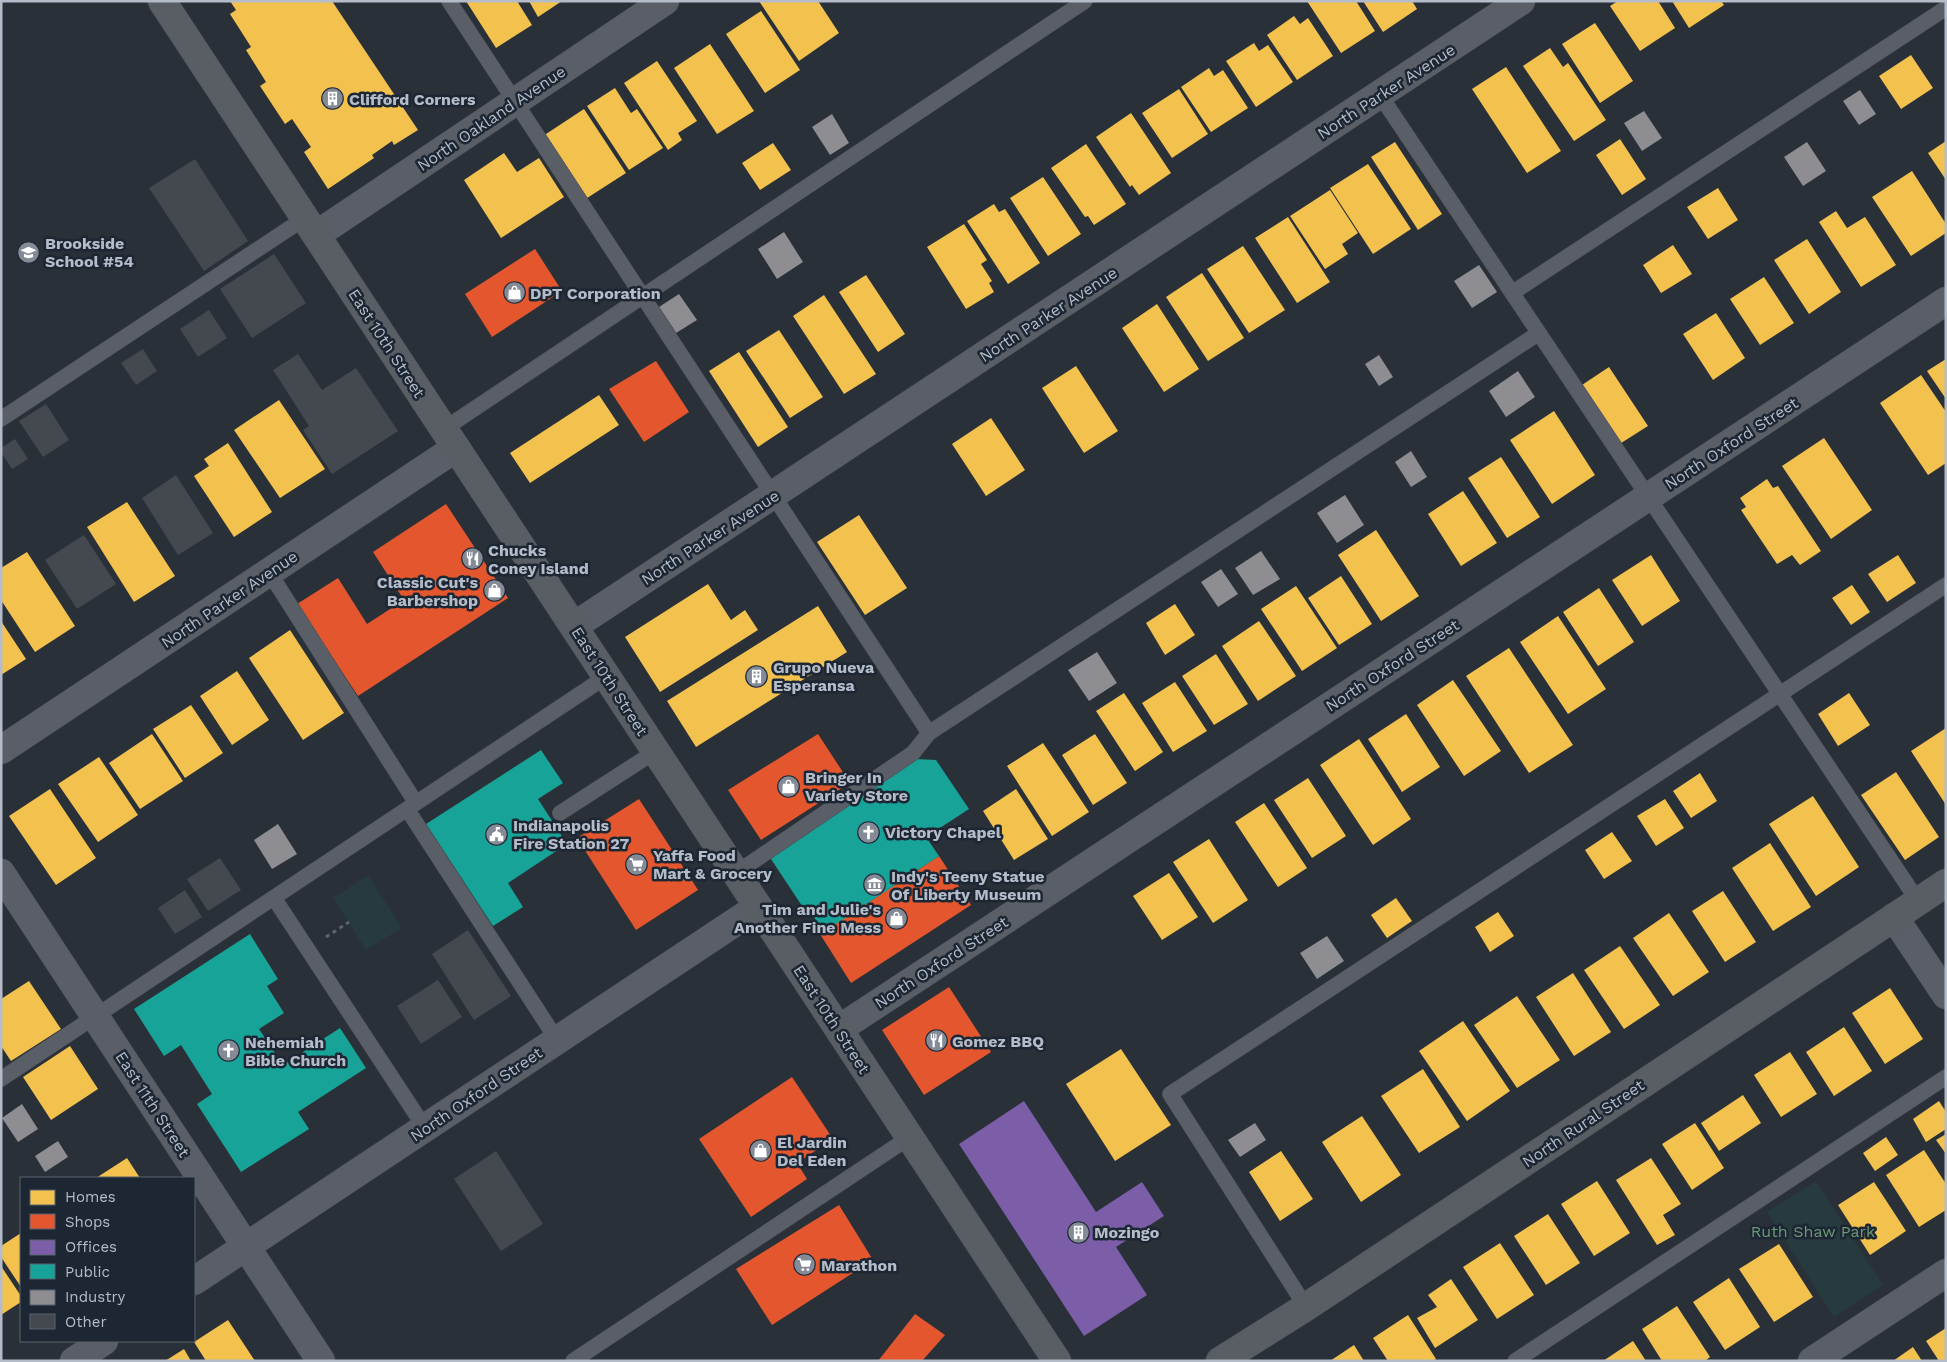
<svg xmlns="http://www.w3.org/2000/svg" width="1947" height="1362" viewBox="0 0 1947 1362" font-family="'Work Sans',sans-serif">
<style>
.green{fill:#273a3e}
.homes{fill:#f2c14e}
.shops{fill:#e4572e}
.offices{fill:#7b5ea7}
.public{fill:#17a398}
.industry{fill:#8d8d92}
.building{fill:#444950}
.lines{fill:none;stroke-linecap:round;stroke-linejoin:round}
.service-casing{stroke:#484c53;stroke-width:16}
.minor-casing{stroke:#484c53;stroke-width:29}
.secondary-casing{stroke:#484c53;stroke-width:29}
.path{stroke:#5d636a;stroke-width:3;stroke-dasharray:4 4;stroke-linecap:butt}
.service{stroke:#5a5e66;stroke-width:15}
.minor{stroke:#5a5e66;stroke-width:28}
.secondary{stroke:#595d64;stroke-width:28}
.labels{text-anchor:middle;stroke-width:5;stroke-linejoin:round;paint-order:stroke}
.street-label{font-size:16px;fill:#b4bcc9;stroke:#1d2633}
.poi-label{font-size:16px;font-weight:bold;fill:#b4bcc9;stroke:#1d2633;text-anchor:start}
.park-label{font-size:16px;fill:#6b9a76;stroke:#1d2633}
</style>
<rect width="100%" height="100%" fill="#2a3038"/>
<path class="green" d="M368,875l34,53 -36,22 -33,-52z
M1816,1181l67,104 -49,32 -67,-105z"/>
<path class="homes" d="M230,1h102l86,129 -24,15 -2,-4 -20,14 2,3 -46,31 -24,-37 7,-5 -19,-28 -7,5 -25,-38 6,-4 -20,-32 5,-3 -21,-33 6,-4z
M466,1h51l15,24 -36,23z
M529,1h33l-24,16z
M759,1h59l21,32 -40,28z
M1307,1h49l19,30 -34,22z
M1363,1h49l5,8 -34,23z
M1618,1h40l17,27 -35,23 -30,-45z
M1672,1h49l3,4 -35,23z
M761,11l39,59 -35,23 -39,-59z
M1294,16l6,8 8,-6 25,38 -36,24 -30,-45z
M1595,23l38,58 -33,22 -38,-59z
M1254,43l5,8 9,-6 25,37 -37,25 -30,-46z
M710,44l44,67 -37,23 -43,-66z
M1550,48l13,19 5,-4 38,57 -32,21 -51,-75z
M1911,55l22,33 -32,21 -22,-33z
M657,61l40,60 -19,12 4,7 -14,10 -44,-67z
M1506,67l55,84 -34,22 -55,-84z
M1209,68l5,8 9,-6 25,38 -37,24 -30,-45z
M615,88l16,25 6,-4 26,39 -34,22 -42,-64z
M1179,89l29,45 -36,24 -30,-45z
M584,109l42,64 -42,27 -41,-64z
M1131,113l40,60 -32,22 -7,-10 -2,2 -34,-50z
M1620,139l26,40 -24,16 -26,-40z
M1946,141v39l-18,-27z
M1395,142l47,72 -24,16 -47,-73z
M773,143l18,27 -31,20 -18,-27z
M1086,144l40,60 -32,21 -6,-9 -3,1 -34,-49z
M504,153l13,19 22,-14 25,39 -63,41 -37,-58z
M1368,164l43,65 -38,25 -43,-66z
M1912,171l34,53v9l-35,23 -39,-59z
M1043,177l38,57 -33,22 -38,-58z
M1718,188l20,32 -30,19 -21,-32z
M1330,190l28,43 -16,11 6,10 -23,15 -35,-53z
M994,204l5,8 6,-3 35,54 -32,21 -41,-63z
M1836,211l11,17 18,-11 31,48 -35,22 -42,-65z
M1288,217l42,65 -33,21 -42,-65z
M964,224l23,36 -6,4 11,17 -3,2 5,9 -28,17 -39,-62z
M1807,239l34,53 -32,22 -35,-54z
M1673,245l19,29 -31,19 -18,-28z
M1243,246l42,64 -36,23 -42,-64z
M1202,273l42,65 -36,23 -42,-64z
M866,275l39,59 -27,18 -39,-60z
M1764,277l30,46 -34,22 -30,-46z
M824,295l52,79 -32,20 -51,-78z
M1157,304l42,65 -35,23 -42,-64z
M1716,313l29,45 -32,22 -30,-46z
M779,330l44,67 -33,21 -44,-67z
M739,352l49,75 -30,20 -49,-76z
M1946,359v40l-19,-28z
M1076,366l42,65 -34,22 -42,-65z
M1609,367l39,59 -30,19 -39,-58z
M1921,375l25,37v51l-18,12 -48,-72z
M599,395l20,30 -89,58 -20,-30z
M279,400l46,69 -45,29 -46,-68z
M1554,411l41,64 -43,29 -42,-64z
M991,418l34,52 -39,26 -34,-52z
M1824,438l48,72 -41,29 -49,-73z
M228,443l44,69 -38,25 -40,-61 15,-10 -5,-7z
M1501,457l39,60 -33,21 -39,-60z
M1767,479l6,9 5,-2 43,65 -21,14 -8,-10 -15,9 -36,-54 5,-3 -6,-9z
M1463,491l34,52 -36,23 -33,-52z
M127,502l48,74 -41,26 -47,-75z
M859,515l48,73 -42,27 -48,-73z
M1376,530l43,66 -38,25 -43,-66z
M27,552l48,74 -40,26 -34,-52v-32z
M1651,555l29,46 -38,25 -30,-46z
M1898,555l18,28 -29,19 -19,-28z
M1341,576l31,48 -33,21 -31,-47z
M708,584l23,36 14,-10 13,20 -98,62 -35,-55z
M1852,585l18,27 -19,13 -19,-27z
M1296,586l41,62 -35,23 -41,-62z
M1599,588l35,54 -36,24 -35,-54z
M1175,604l20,31 -30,20 -19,-32z
M818,606l29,46 -151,95 -29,-46z
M1558,616l48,73 -38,25 -48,-72z
M1,621l25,38 -25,16z
M1259,621l37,55 -38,25 -36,-55z
M290,630l54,83 -41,27 -54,-82z
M1509,648l64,97 -44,28 -63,-97z
M1216,654l32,50 -34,21 -32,-49z
M237,671l32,49 -37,25 -32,-49z
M1453,680l48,71 -37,25 -47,-71z
M1175,682l32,49 -34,21 -31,-49z
M1124,693l39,59 -28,19 -39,-60z
M1849,693l21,32 -32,21 -20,-32z
M191,705l32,48 -38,25 -32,-49z
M1406,714l34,53 -38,25 -34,-53z
M1946,728v77l-35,-54z
M152,734l31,47 -43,28 -31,-46z
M1095,734l32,49 -34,22 -31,-50z
M1359,739l52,80 -38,26 -53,-80z
M1043,743l46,69 -37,24 -45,-70z
M99,757l39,58 -40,27 -40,-58z
M1896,772l43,65 -34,23 -44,-65z
M1700,773l17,28 -26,17 -18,-27z
M1308,778l38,58 -34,22 -38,-58z
M50,789l46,69 -40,27 -47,-69z
M1016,789l32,50 -34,21 -31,-49z
M1813,796l46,71 -43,29 -47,-72z
M1665,799l19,29 -28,18 -19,-30z
M1264,803l43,65 -29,19 -43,-65z
M1612,832l20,29 -28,18 -19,-29z
M1209,839l39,61 -35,23 -40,-61z
M1770,843l41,64 -38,24 -41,-63z
M1169,873l29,44 -36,23 -29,-44z
M1723,891l33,51 -31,20 -33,-51z
M1396,898l16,23 -25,17 -16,-23z
M1498,912l16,24 -24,16 -15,-25z
M1669,913l40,59 -36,24 -40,-58z
M1620,946l40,59 -36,24 -40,-59z
M1573,973l38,59 -37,24 -38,-59z
M29,981l32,48 -50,32 -10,-15v-47z
M1890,988l33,51 -38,25 -33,-51z
M1517,996l43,64 -43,28 -43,-63z
M1463,1021l47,70 -43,30 -48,-70z
M1844,1027l28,44 -38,25 -28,-44z
M70,1046l28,43 -47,31 -28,-43z
M1121,1049l50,76 -56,36 -49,-77z
M1790,1052l27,42 -36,23 -27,-42z
M1423,1069l37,58 -41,26 -38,-57z
M1743,1095l18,28 -42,28 -18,-28z
M1939,1101l7,11v17l-20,13 -13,-23z
M1362,1116l39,59 -40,27 -39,-60z
M1695,1123l29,45 -32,22 -30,-46z
M1946,1134v20l-10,-14z
M1886,1137l12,18 -23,16 -12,-18z
M1924,1150l22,34v26l-27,17 -33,-52z
M1281,1151l32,48 -33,22 -31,-49z
M127,1158l13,20h-44z
M1651,1158l30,46 -18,11 12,20 -18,10 -41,-65z
M1597,1181l33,52 -36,23 -33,-52z
M1874,1182l32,49 -36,24 -32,-50z
M1548,1214l32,49 -34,22 -32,-49z
M21,1233v54l-20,-30v-11z
M1500,1243l34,52 -37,24 -34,-52z
M1779,1244l34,53 -39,25 -35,-53z
M1,1266l20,30v6l-20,13z
M1729,1278l31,49 -35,23 -32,-48z
M1451,1279l27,41 -43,28 -18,-30 20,-11 -9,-12z
M1677,1306l33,51 -5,4h-43l-20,-32z
M1408,1315l28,44 -3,2h-45l-15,-23z
M228,1320l27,41h-49l-12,-19z
M1946,1328v33h-7l-13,-20z
M1633,1341l13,20h-43z
M1354,1345l10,16h-34z
M1913,1347l9,14h-29z
M184,1349l7,12h-26z"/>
<path class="shops" d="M535,249l27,42 -70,46 -27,-43z
M656,361l33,51 -45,30 -35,-53z
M446,504l62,94 -150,98 -61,-92 41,-26 29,46 37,-24 -31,-48z
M818,734l32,49 -89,57 -33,-50z
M639,799l59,91 -62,40 -59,-92z
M939,856l32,49 -120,78 -31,-49z
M949,987l42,65 -67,43 -42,-65z
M792,1077l41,62 -36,24 10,16 -56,38 -52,-78z
M839,1205l34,55 -101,65 -36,-56z
M915,1314l30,21 -23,26h-44z"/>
<path class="offices" d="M1024,1101l72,111 46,-30 22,34 -48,31 31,48 -63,41 -125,-192z"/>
<path class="public" d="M541,750l22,33 -25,16 29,45 -59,39 15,24 -30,19 -67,-102z
M916,759l20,1 33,49 -43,28 13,19 -115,76 -13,-19 -3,2 -39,-59z
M250,934l28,45 -11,7 17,27 -25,16 24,36 57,-37 26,40 -68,44 11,17 -68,43 -44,-68 15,-10 -31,-49 -17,11 -30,-47z"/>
<path class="industry" d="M1860,90l16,24 -17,11 -16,-24z
M1644,111l18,27 -20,13 -18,-28z
M832,114l17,29 -19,12 -18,-28z
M1807,142l19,29 -23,15 -19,-29z
M784,232l19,30 -26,17 -19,-30z
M1479,265l18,27 -25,16 -18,-27z
M679,294l18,26 -21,13 -17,-26z
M1379,355l14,22 -14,9 -14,-22z
M1518,371l17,26 -29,20 -17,-26z
M1411,451l16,26 -16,10 -16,-25z
M1345,495l19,30 -27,18 -20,-30z
M1261,551l19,28 -27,16 -18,-27z
M1221,569l17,25 -20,13 -17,-25z
M1097,652l20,31 -28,18 -21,-31z
M278,824l19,30 -25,15 -18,-29z
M1327,936l17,25 -27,18 -17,-26z
M22,1104l16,25 -20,13 -16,-24z
M1255,1123l11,17 -26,17 -12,-17z
M58,1141l10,16 -23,15 -10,-16z"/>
<path class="building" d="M195,159l53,82 -44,30 -55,-83z
M274,254l32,49 -54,35 -32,-49z
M209,310l18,28 -29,19 -18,-28z
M143,349l14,22 -21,14 -15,-22z
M298,354l24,36 34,-22 42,63 -66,43 -29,-44 6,-4 -36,-56z
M46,404l23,36 -26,17 -24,-36z
M15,439l13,20 -16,10 -11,-17v-4z
M176,475l37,58 -35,22 -36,-57z
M84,535l32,49 -39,25 -32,-49z
M220,858l21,32 -33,21 -21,-32z
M185,890l17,27 -27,17 -17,-26z
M468,930l43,66 -37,24 -42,-66z
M438,980l24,37 -41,27 -24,-38z
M496,1151l47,73 -42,27 -47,-72z"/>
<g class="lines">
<defs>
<path id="service" d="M449,1l480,732 610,-400
M1380,95l538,806
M1512,293l434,-285
M1,419l304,-201
M444,429l641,-428
M269,572l147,231
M407,809l150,231
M560,813l96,-62
M736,873l177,-120 16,-20
M274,898l151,230
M1,1079l606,-403
M1306,1307l-136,-213 776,-509
M573,1361l337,-224
M1515,1361l431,-284"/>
<path id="minor" d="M316,235l349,-234
M574,626l947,-625
M1,750l455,-302
M1,873l320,488
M1894,917l52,78
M839,1029l1107,-728
M194,1281l564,-374
M74,1361l30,-20
M1812,1361l134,-88"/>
<path id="secondary" d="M162,1l895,1360
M1220,1361l86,-54 640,-424"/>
</defs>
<use href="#service" class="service-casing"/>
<use href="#minor" class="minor-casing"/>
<use href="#secondary" class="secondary-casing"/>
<path class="path" d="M326,937l23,-15"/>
<use href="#service" class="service"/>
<use href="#minor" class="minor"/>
<use href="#secondary" class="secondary"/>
</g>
<defs>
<symbol id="building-disc" viewBox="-11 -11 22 22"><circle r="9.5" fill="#848b96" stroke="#1d2633"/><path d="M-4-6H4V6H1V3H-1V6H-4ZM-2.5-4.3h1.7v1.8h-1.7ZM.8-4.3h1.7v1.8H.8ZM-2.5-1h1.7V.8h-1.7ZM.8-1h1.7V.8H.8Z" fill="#fff"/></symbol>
<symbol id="school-disc" viewBox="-11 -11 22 22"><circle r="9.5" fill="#848b96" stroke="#1d2633"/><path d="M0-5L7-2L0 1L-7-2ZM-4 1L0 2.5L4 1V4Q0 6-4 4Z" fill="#fff"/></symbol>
<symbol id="shop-disc" viewBox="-11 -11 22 22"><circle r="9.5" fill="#848b96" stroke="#1d2633"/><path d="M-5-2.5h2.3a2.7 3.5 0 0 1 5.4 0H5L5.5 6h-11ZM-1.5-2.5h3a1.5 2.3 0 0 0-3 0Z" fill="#fff"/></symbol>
<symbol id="restaurant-disc" viewBox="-11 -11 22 22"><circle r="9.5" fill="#848b96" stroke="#1d2633"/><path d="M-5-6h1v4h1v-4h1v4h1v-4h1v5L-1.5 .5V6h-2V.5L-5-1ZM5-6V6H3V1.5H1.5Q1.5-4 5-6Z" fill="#fff"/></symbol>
<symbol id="church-disc" viewBox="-11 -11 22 22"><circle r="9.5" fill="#848b96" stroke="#1d2633"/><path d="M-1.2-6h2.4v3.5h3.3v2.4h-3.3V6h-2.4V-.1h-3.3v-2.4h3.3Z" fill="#fff"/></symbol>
<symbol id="civic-disc" viewBox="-11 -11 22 22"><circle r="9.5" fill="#848b96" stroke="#1d2633"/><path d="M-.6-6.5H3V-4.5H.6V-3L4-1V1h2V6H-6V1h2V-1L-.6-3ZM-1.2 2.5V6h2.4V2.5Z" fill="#fff"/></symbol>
<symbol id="supermarket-disc" viewBox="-11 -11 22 22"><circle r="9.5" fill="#848b96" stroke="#1d2633"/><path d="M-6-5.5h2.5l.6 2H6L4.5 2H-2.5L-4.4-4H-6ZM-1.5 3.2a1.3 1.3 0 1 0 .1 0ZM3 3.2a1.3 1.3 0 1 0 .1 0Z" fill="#fff"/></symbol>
<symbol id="museum-disc" viewBox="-11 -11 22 22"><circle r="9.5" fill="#848b96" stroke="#1d2633"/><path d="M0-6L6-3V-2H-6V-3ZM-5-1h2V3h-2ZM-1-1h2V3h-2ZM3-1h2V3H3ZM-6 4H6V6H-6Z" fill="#fff"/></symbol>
</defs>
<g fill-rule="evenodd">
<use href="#building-disc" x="320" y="86" width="25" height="25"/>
<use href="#school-disc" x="16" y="240" width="25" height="25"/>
<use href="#shop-disc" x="502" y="280" width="25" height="25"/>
<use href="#restaurant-disc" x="460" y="546" width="25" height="25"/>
<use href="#shop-disc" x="482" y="578" width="25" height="25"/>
<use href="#building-disc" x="744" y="664" width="25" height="25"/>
<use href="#shop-disc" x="776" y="774" width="25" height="25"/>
<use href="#church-disc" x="856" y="820" width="25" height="25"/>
<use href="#civic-disc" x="484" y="822" width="25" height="25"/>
<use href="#supermarket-disc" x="624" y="852" width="25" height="25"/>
<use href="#museum-disc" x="862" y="872" width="25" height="25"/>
<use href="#shop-disc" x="884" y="906" width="25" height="25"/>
<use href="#restaurant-disc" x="924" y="1028" width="25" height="25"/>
<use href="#church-disc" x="216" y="1038" width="25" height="25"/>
<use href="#shop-disc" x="748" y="1138" width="25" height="25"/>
<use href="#building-disc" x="1066" y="1220" width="25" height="25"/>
<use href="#supermarket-disc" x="792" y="1252" width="25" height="25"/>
</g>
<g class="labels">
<g class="street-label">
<text transform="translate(1386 91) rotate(-33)" y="6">North Parker Avenue</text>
<text transform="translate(491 118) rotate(-34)" y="6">North Oakland Avenue</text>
<text transform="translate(1048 314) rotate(-33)" y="6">North Parker Avenue</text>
<text transform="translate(387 343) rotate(57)" y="6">East 10th Street</text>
<text transform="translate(1731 443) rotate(-33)" y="6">North Oxford Street</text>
<text transform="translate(710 537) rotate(-33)" y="6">North Parker Avenue</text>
<text transform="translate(229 599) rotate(-34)" y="6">North Parker Avenue</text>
<text transform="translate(1392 665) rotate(-33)" y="6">North Oxford Street</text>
<text transform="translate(610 681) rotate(57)" y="6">East 10th Street</text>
<text transform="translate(941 962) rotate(-33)" y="6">North Oxford Street</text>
<text transform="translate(832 1019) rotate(57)" y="6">East 10th Street</text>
<text transform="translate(476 1094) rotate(-34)" y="6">North Oxford Street</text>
<text transform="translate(153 1104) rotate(57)" y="6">East 11th Street</text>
<text transform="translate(1583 1123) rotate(-34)" y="6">North Rural Street</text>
</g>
<g class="poi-label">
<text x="349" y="105">Clifford Corners</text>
<text x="45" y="249">Brookside<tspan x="45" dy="18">School #54</tspan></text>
<text x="530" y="299">DPT Corporation</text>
<text x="488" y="556">Chucks<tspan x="488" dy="18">Coney Island</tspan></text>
<text x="478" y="588" text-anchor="end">Classic Cut's<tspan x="478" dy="18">Barbershop</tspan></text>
<text x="773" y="673">Grupo Nueva<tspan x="773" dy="18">Esperansa</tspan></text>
<text x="805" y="783">Bringer In<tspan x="805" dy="18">Variety Store</tspan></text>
<text x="513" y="831">Indianapolis<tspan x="513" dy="18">Fire Station 27</tspan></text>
<text x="885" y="838">Victory Chapel</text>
<text x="653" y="861">Yaffa Food<tspan x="653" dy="18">Mart &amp; Grocery</tspan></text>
<text x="891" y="882">Indy's Teeny Statue<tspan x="891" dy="18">Of Liberty Museum</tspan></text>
<text x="881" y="915" text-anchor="end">Tim and Julie's<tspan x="881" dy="18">Another Fine Mess</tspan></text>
<text x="952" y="1047">Gomez BBQ</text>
<text x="245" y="1048">Nehemiah<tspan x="245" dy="18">Bible Church</tspan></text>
<text x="777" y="1148">El Jardin<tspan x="777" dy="18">Del Eden</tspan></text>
<text x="1094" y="1238">Mozingo</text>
<text x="821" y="1271">Marathon</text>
</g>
<g class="park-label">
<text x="1813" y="1237">Ruth Shaw Park</text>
</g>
</g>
<rect width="1947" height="1362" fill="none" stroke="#b4bcc9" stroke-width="5"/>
<rect x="20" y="1177" width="175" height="165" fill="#1d2633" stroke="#59626f"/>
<rect x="30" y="1190" width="25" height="15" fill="#f2c14e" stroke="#59626f"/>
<text x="65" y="1202" font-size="15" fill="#b4bcc9">Homes</text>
<rect x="30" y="1214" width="25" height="15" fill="#e4572e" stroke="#59626f"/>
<text x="65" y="1227" font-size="15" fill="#b4bcc9">Shops</text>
<rect x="30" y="1240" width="25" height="15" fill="#7b5ea7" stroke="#59626f"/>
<text x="65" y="1252" font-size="15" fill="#b4bcc9">Offices</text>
<rect x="30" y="1264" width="25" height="15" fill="#17a398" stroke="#59626f"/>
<text x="65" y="1277" font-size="15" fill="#b4bcc9">Public</text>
<rect x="30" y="1290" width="25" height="15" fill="#8d8d92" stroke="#59626f"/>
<text x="65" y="1302" font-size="15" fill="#b4bcc9">Industry</text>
<rect x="30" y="1314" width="25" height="15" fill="#444950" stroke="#59626f"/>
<text x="65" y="1327" font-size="15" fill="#b4bcc9">Other</text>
</svg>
